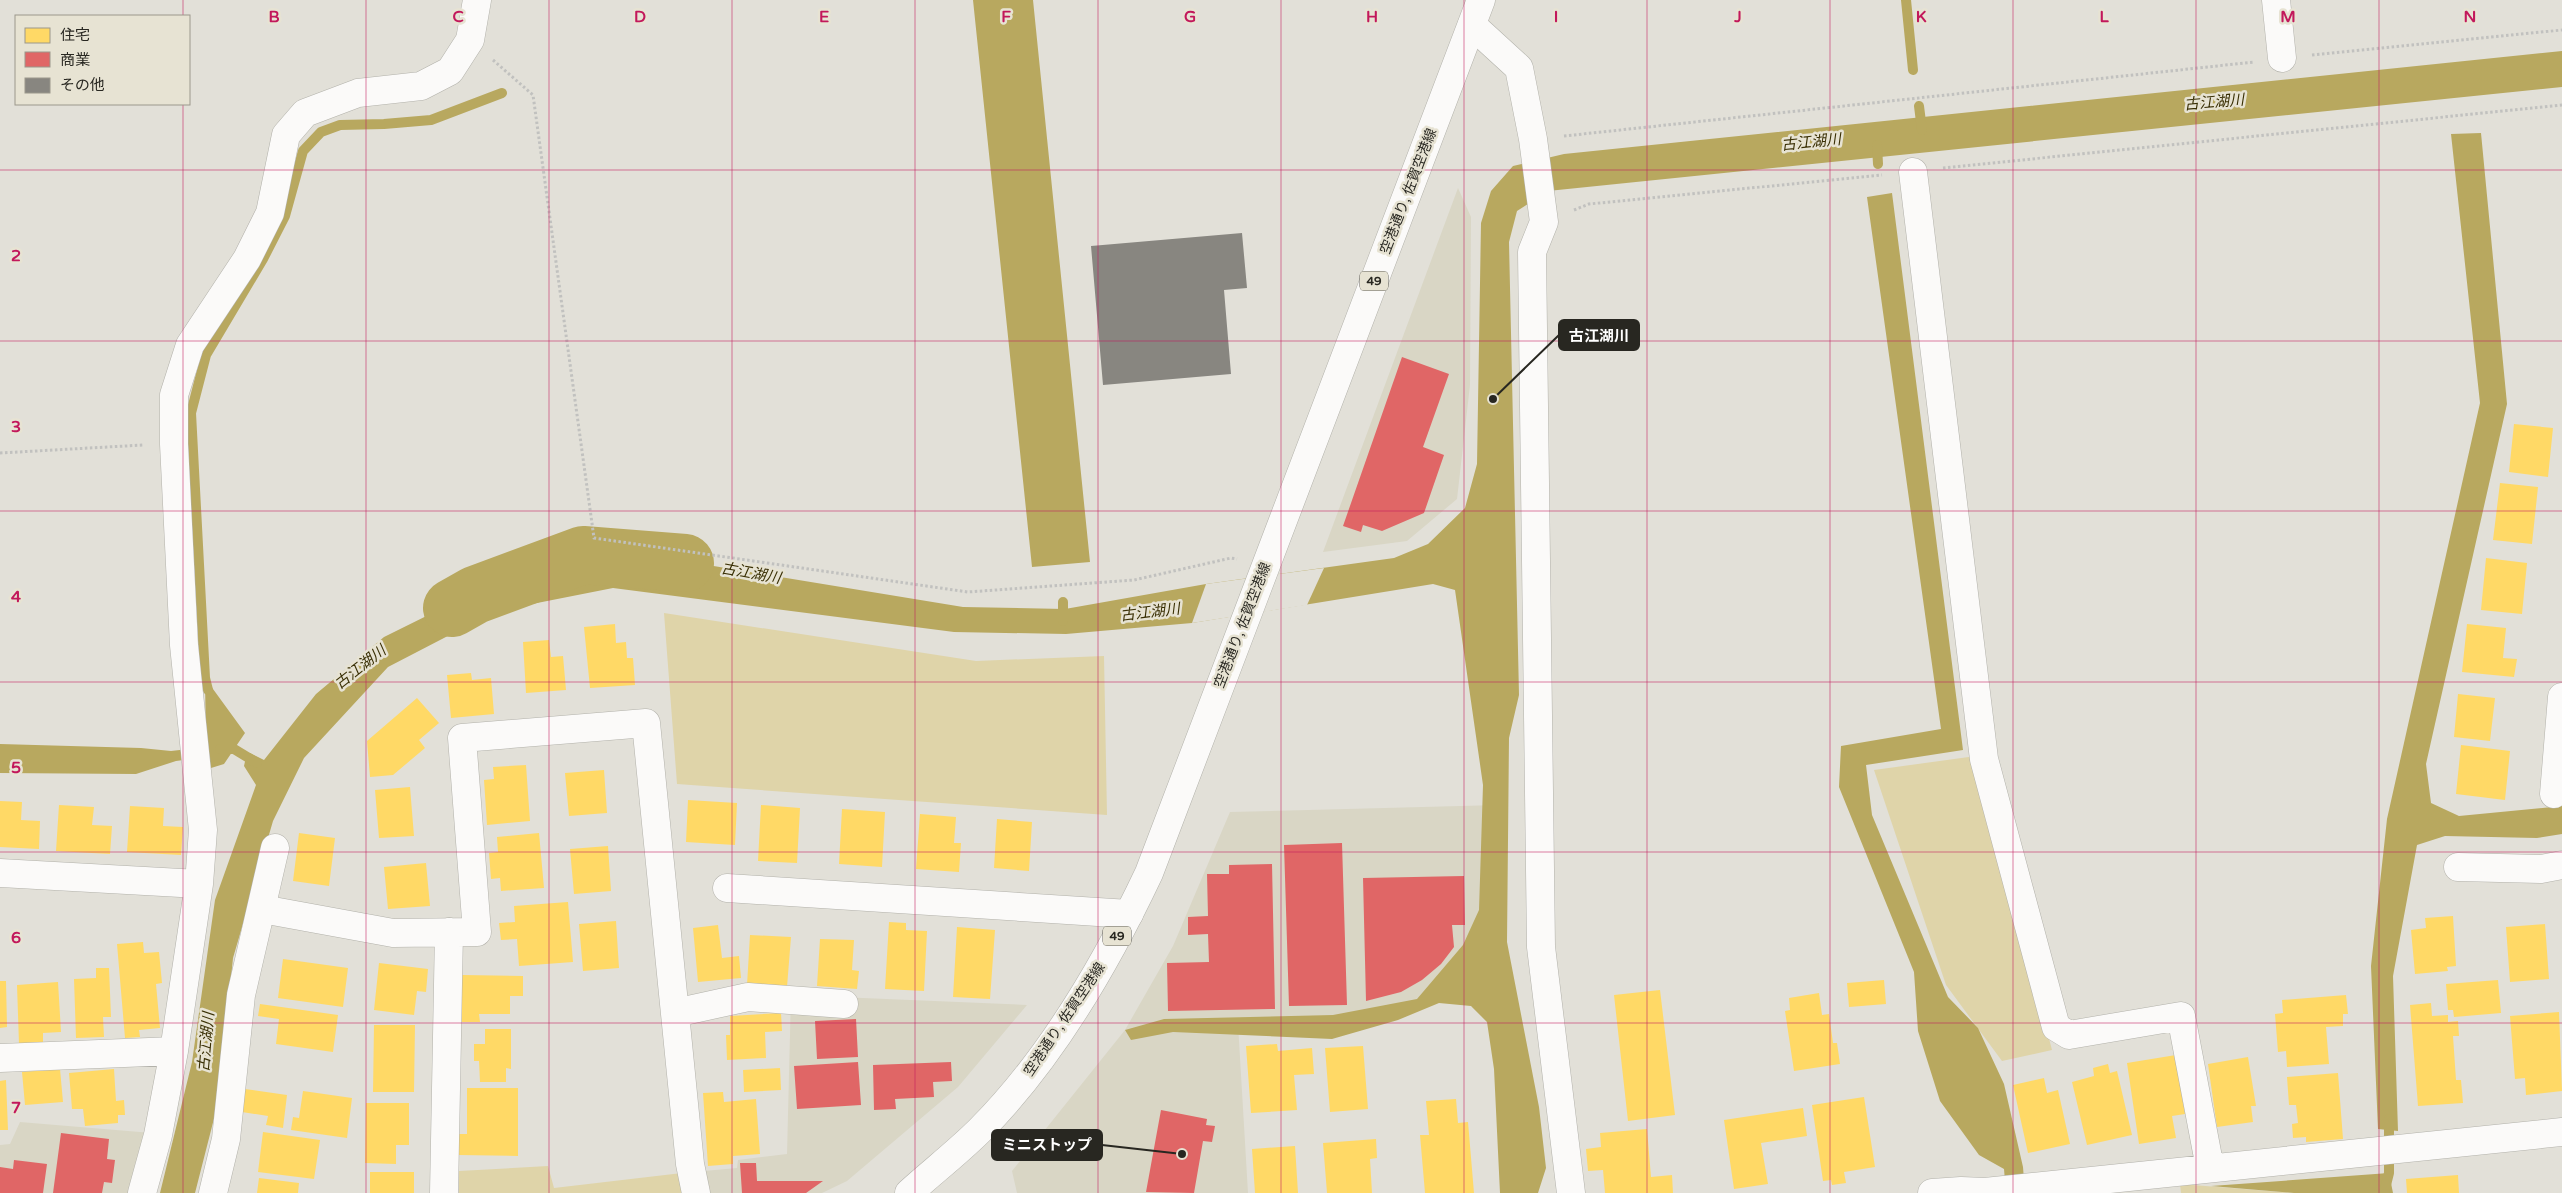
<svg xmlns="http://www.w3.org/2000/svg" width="2562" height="1193" viewBox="0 0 2562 1193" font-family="'Varela Round','Noto Sans JP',sans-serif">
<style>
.built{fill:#d9d6c5}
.green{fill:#dfd4a9}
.water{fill:#b8a85f}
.pier{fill:#e2e0d8}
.homes{fill:#ffd966}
.shops{fill:#e06666}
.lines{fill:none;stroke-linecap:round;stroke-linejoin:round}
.stream{stroke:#b8a85f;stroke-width:10}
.river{stroke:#b8a85f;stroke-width:58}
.building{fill:#888680}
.minor-casing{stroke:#b2b1aa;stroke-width:29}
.primary-casing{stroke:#b2b1aa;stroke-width:29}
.path{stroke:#c1c1bf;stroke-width:3;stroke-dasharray:2.5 2.5;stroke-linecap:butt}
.minor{stroke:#fbfaf9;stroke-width:28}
.primary{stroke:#fbfaf9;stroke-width:28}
.grid{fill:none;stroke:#c2185b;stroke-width:1;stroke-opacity:0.55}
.labels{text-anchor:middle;stroke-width:5;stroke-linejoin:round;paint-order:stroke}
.shield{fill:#e7e3d3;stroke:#615f56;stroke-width:1}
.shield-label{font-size:12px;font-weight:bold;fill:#282721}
.street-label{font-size:14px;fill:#282721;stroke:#e7e3d3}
.water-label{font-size:15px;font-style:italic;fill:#392f04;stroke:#e7e3d3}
.grid-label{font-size:16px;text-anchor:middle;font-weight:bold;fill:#c2185b;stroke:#e7e3d3;stroke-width:5;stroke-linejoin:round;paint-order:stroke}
.leader{fill:none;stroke:#282721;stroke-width:2}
.callout-dot{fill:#282721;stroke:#e7e3d3;stroke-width:2}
.callout{fill:#282721;stroke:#282721;stroke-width:2}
.callout-label{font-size:15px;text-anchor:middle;font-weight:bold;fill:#fff}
</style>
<rect width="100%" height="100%" fill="#e2e0d8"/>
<path class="built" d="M1458,188l13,29 -1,168 -13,114 -50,42 -84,11z
M1498,805l-12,169 -90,41 -158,9 10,169h-231l-5,-22 113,-141 48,-84 57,-134z
M791,995l236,10 -69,82 -111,94 -25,12h-137l-3,-20 55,-5 1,-8 49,-6z
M20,1122l132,11 -16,60h-136v-48l10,-1z"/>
<path class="green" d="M664,613l312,48 128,-5 3,159 -430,-31z
M1976,756l76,294 -50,11 -56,-76 -72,-215z
M548,1166l6,22 128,-15 3,20h-226v-22z
M2180,1184l114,9h-113z"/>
<path class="water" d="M973,0h60l57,562 -58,5z
M2562,51v36l-1014,104 -31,20 -8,31 10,453 -10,43 -2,204 32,165 7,61 -8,25h-38l-6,-124 -7,-47 -16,-16 -32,-3 -41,17 -66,19 -159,-7 -42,8 -6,-10 39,-11 169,-4 84,-16 46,-54 16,-35 4,-125 -28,-195 -22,-6 -241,39 -126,11 -112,-2 -341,-44 -117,23 -108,56 -84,91 -31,63 -40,137 -14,141 -24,94h-35l32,-131 23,-162 41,-115 -12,-19 2,-9 4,-4 14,7 52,-66 68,-57 107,-53 137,-32 335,55 102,2 141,-25 188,-26 34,-14 37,-36 12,-44 4,-241 10,-32 22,-25 51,-12z
M2481,133l26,271 -81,360 5,39 28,13 103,-10v28l-25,4 -92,-2 -28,9 -24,131 5,155 -20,-2 -7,-163 16,-147 93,-416 -29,-269z
M1892,193l71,557 -97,15 6,50 76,182 30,31 26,56 19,83 2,26h-19l-2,-24 -25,-14 -39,-54 -22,-70 -4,-59 -75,-185 2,-41 100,-17 -74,-532z
M205,678l40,55 -21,31 -13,4 -5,-11 -30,4 -40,13 -136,-1v-29l141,4 30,3 35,-4z
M2389,1173l4,20h-99l-83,-7z"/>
<path class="pier" d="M1324,568l-17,37 -115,18 14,-39z"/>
<path class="homes" d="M2514,424l39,4 -5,49 -39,-5z
M2500,483l38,4 -6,57 -39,-4z
M2486,558l41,5 -5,51 -41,-4z
M615,624l1,19 10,-1 1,16h6l2,27 -45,3 -6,-61z
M2467,624l39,4 -3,30 14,1 -3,18 -52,-5z
M549,640l2,17 12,-1 3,34 -40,3 -3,-51z
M471,673l1,7 19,-2 3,36 -43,4 -4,-43z
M2458,694l37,4 -5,43 -36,-4z
M417,698l22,25 -20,17 6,8 -32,27 -23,2 -3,-36z
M2461,745l49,6 -5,49 -49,-6z
M526,765l4,56 -43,4 -3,-45 10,-1 -1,-12z
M604,770l3,43 -38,3 -4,-43z
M410,787l4,49 -35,2 -4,-48z
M688,800l49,3 -2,42 -49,-3z
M0,801l22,1 -1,18 19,1 -1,28 -39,-2z
M59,805l35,2 -2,18 20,1 -2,28 -54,-3z
M761,805l39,3 -3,55 -39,-2z
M130,806l34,2 -1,18 20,1 -2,28 -54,-3z
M842,809l43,3 -3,55 -43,-3z
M920,814l36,3 -2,26h7l-2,29 -43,-3z
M997,819l35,3 -3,49 -35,-3z
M299,833l36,5 -6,48 -36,-5z
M539,833l5,55 -43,3 -1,-13 -9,1 -2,-26 9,-1 -1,-15z
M608,846l3,45 -37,3 -4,-45z
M426,863l4,43 -42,3 -4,-42z
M568,902l5,60 -54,4 -2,-27 -16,1 -2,-17 16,-1 -1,-16z
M2453,916l3,50 -9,1 1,4 -33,3 -4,-44 15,-2 -1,-10z
M616,921l3,47 -36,3 -4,-47z
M889,922l17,1v7l21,1 -3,60 -39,-2z
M2545,924l4,55 -39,3 -4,-55z
M718,925l4,33 17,-2 2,22 -43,4 -5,-54z
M957,927l38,3 -5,69 -37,-2z
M750,935l41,2 -4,50 -40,-2z
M820,939l34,1 -2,30 7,1 -2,18 -40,-3z
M143,942l1,11 15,-1 3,31 -6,1 4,44 -21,2 1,7 -15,1 -8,-94z
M283,959l65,9 -5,39 -65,-9z
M379,963l49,6 -2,23 -9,-1 -3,24 -40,-5z
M96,968h13l2,49h-8l1,20 -28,1 -2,-59 22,-1z
M462,975l61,1v20h-13v18h-31l1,8h-19z
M1884,980l2,24 -37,3 -2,-24z
M2498,980l3,33 -47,4 -1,-7h-5l-2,-26z
M0,981h6l1,46 -7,1z
M58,982l3,50 -18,1v10l-24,1 -2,-59z
M1660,990l15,125 -47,6 -14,-126z
M1819,993l3,22 7,-1 4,29h4l3,21 -46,7 -9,-60 5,-1 -1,-12z
M2346,995l2,19h-5v12l-17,1 3,37 -42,3 -1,-16 -8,1 -3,-38 8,-1 -1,-13z
M2431,1003l1,13 16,-1v7l10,-1 1,15h-6l3,44h5l2,23 -45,3 -8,-101z
M260,1004l78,11 -5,37 -57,-8 3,-25 -21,-3z
M2559,1012l3,79 -36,4 -1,-17 -10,1 -5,-63z
M781,1013l1,18 -17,1 1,26 -39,2 -1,-25h4v-19z
M374,1025h41l-1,67h-41z
M485,1029h26v40l-5,-1v14h-26l-1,-21h-5v-17h11z
M1277,1044l1,7 34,-3 2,26 -20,1 3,35 -46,3 -5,-67z
M1363,1046l5,63 -38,3 -5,-64z
M2176,1055l9,59 -13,2 4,22 -37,6 -12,-81z
M2248,1057l8,49h-5l2,16 -36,5 -9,-63z
M2108,1064l2,9 7,-2 15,64 -45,10 -15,-63 22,-6 -1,-8z
M780,1068l1,22 -37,2 -1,-22z
M60,1069l3,33 -38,3 -3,-33z
M114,1069l2,32 8,-1 1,15h-7v8l-33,3 -2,-17h-11l-3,-36z
M2338,1073l5,66 -37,3v-5l-13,1 -1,-14 6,-1 -2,-18h-7l-2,-28z
M2044,1078l3,15 11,-3 12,54 -42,9 -15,-68z
M6,1080l2,50h-8v-49z
M467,1088h51v68l-60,-1v-21h9z
M245,1089l42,6 -4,33 -17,-3 2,-9 -26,-4z
M303,1091l49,7 -5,40 -56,-8 2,-13 6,1z
M723,1092l1,10 32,-3 4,55 -27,2v8l-25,2 -5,-73z
M1864,1097l11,70 -31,5 2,11 -14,2 -1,-5 -8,1 -11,-76z
M1456,1099l2,24 10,-1 6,71h-49l-5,-58h9l-3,-34z
M366,1103h43v42h-13v19l-31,-1z
M1803,1108l4,28 -46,7 7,41 -34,5 -10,-69z
M1647,1129l4,48 21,-2 1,18h-68l-2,-23 -15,1 -2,-22 15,-2 -1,-14z
M263,1132l57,8 -6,39 -56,-7z
M1376,1139l1,19 -7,1 2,34h-45l-4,-50z
M1295,1146l3,47h-43l-3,-44z
M370,1172h44v21h-44z
M2458,1175l1,18h-52l-1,-14z
M259,1178l40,5 -1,10h-41z"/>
<path class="shops" d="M1402,357l47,17 -26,73 21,8 -20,58 -42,18 -19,-6 -2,7 -18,-6z
M1342,843l5,162 -58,1 -5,-161z
M1272,864l3,145 -107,2 -1,-48 42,-1 -1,-28 -20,1v-18l20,-1 -1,-42h22v-9z
M1464,876l1,49h-13l2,22 -13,17 -19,16 -21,12 -35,9 -3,-123z
M856,1019l2,38 -41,2 -2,-38z
M858,1062l3,43 -64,4 -3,-43z
M951,1062l1,19 -19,1 1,15 -39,2 1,10 -22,1 -1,-45z
M1161,1110l46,9 -1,6 9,1 -3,16 -9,-1 -9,52 -48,-1z
M61,1133l48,6 -2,20 8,1 -3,23 -8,-1 -2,11h-49z
M14,1160l33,4 -4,29h-43v-26l13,2z
M740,1163h16l1,18h66l-17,12h-64z"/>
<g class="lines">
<path class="stream" d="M1906,0l7,70
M1919,106l3,24
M1877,145l1,19
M1063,621v-19
M208,690l-3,-12 -14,-265 15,-58 57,-96 22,-43 18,-65 18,-19 19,-7 44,-1 47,-4 71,-27
M220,749h14l23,14
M2384,1193l5,-20v-54"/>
<path class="river" d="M452,608l23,-13 108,-40 102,8"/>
</g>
<path class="building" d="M1242,233l5,55 -23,2 7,84 -128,11 -12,-139z"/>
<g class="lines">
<defs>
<path id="minor" d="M2276,0l6,58
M1472,25l47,43 14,71 11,83 -12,30 9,695 30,246
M1913,172l71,587 72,268 13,8 112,-19 29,152
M2554,794l8,-97
M2458,867l83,2 21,-4
M0,873l199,11
M727,888l402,26
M262,909l131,24 84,-1 -15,-194 184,-15 44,441 6,29
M675,1013l73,-16 96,7
M0,1058l174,-7
M142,1193l16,-58 16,-84 25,-167 4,-54 -19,-185 -10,-201v-49l16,-50 57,-86 23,-46 16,-78 19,-22 53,-20 63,-7 29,-15 20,-31 7,-40
M213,1193l13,-54 15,-144 34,-147
M444,1193l5,-261
M1932,1193l29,-2 24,1 577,-60"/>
<path id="primary" d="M909,1193c23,-21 49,-41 71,-63 72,-72 126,-166 169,-257l332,-873"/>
</defs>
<use href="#minor" class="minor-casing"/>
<use href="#primary" class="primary-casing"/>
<path class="path" d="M2312,55l250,-25
M493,60l40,35 61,443 374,54 166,-12 97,-22 6,1
M1564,136l690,-74
M1943,168l619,-63
M1574,210l15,-6 293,-29
M0,453l143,-8"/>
<use href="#minor" class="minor"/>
<use href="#primary" class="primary"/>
</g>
<path class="grid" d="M183,0v16M366,0v1193M549,0v1193M732,0v1193M915,0v1193M1098,0v1193M1281,0v1193M1464,0v1193M1647,0v1193M1830,0v1193M2013,0v1193M2196,0v1193M2379,0v1193M183,104v1089M0,170h2562M0,341h2562M0,511h2562M0,682h2562M0,852h2562M0,1023h2562"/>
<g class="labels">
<g class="shield">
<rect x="1360" y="271.5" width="28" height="19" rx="4"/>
<rect x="1103" y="926.5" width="28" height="19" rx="4"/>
</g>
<g class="shield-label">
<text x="1374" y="285">49</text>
<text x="1117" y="940">49</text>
</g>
<g class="street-label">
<text transform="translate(1408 191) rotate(-69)" y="5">空港通り, 佐賀空港線</text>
<text transform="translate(1242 625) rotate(-69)" y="5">空港通り, 佐賀空港線</text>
<text transform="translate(1064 1019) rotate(-56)" y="5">空港通り, 佐賀空港線</text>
</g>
<g class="water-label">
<text transform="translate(2214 102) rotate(-5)" y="5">古江湖川</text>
<text transform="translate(1811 142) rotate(-6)" y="5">古江湖川</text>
<text transform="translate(751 573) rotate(10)" y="5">古江湖川</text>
<text transform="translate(1150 612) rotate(-7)" y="5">古江湖川</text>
<text transform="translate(360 667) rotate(-38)" y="5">古江湖川</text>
<text transform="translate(206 1042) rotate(-85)" y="5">古江湖川</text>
</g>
</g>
<g class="grid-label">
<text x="274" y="22">B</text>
<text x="458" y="22">C</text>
<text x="640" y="22">D</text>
<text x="824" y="22">E</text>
<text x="1006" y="22">F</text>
<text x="1190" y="22">G</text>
<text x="1372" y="22">H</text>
<text x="1556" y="22">I</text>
<text x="1738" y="22">J</text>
<text x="1921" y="22">K</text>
<text x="2104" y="22">L</text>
<text x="2288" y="22">M</text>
<text x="2470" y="22">N</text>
<text x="16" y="261">2</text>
<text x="16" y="432">3</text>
<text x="16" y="602">4</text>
<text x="16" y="773">5</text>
<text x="16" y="943">6</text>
<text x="16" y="1113">7</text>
</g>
<path class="leader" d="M1493 399L1559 335M1182 1154L1102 1145"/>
<g class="callout-dot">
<circle cx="1493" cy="399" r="5"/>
<circle cx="1182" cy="1154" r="5"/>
</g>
<g class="callout">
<rect x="1559" y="320" width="80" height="30" rx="5"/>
<rect x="992" y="1130" width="110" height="30" rx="5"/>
</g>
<g class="callout-label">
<text x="1599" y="341">古江湖川</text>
<text x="1047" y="1150">ミニストップ</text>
</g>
<rect x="15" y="15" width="175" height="90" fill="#e7e3d3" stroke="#9b988c"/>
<rect x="25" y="28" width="25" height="15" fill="#ffd966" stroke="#9b988c"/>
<text x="60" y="40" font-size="15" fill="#282721">住宅</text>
<rect x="25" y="52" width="25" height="15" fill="#e06666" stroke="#9b988c"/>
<text x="60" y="65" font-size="15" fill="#282721">商業</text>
<rect x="25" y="78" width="25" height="15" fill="#888680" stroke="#9b988c"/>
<text x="60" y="90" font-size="15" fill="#282721">その他</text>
</svg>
